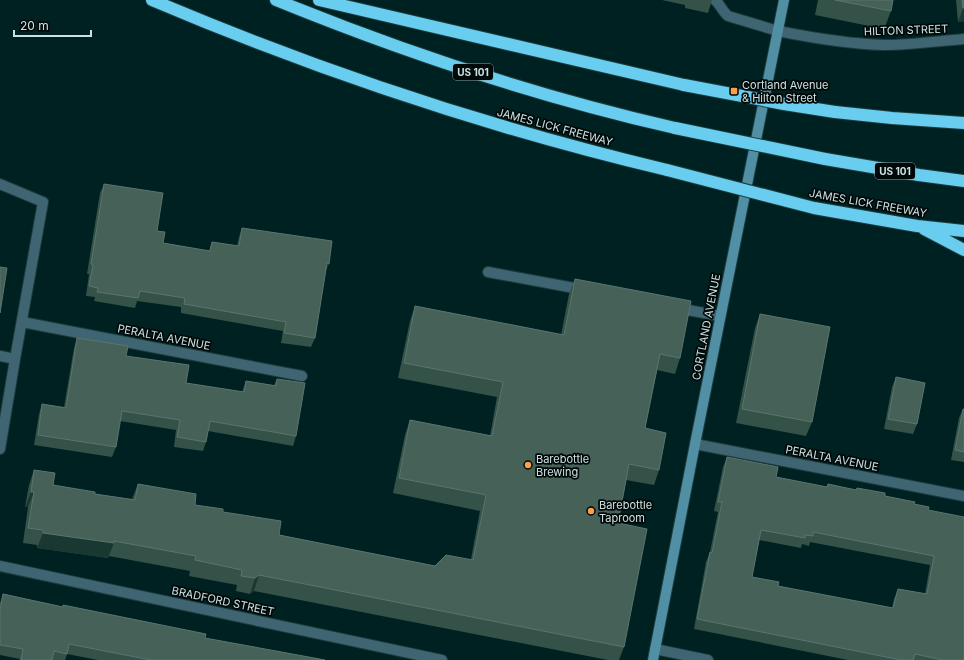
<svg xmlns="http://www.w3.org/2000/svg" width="964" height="660" viewBox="0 0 964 660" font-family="Inter,sans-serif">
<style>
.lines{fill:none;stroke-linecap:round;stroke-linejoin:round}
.lane-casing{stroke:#1d3c3d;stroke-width:12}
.street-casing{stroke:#1d3c3d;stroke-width:12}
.secondary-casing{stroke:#1d3c3d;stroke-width:12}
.highway-casing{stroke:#1d3c3d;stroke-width:14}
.lane{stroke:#406572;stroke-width:10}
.street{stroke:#406572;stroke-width:10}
.secondary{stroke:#518fa4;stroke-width:10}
.highway{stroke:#68cdee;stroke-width:12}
.highway-bridge-casing{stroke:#1d3c3d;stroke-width:14;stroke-linecap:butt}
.highway-bridge{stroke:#68cdee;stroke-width:12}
.wall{fill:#355248;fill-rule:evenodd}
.shaded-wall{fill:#193832}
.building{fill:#456158;stroke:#5a756e;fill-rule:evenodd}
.poi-dot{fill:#f8a04b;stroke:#000909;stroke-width:1.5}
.labels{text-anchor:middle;stroke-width:3.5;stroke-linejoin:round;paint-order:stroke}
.shield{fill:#000909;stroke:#90a0a0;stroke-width:1}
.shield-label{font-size:10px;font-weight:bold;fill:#cee1e1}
.street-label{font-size:11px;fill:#cee1e1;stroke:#000909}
.poi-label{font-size:11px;fill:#cee1e1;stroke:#000909;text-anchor:start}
</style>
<rect width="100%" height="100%" fill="#002122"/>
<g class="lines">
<defs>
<path id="lane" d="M715,0c5,4 7,11 13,16l50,15
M488,272l97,18
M677,308l43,8"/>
<path id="street" d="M778,31c35,7 70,13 106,14 27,0 54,-4 80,-6
M0,184l43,18 -28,157 -15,90
M22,322l280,54
M0,356l15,3
M695,444l269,52
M0,566l442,94
M655,649l53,11"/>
<path id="secondary" d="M653,660l42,-216 89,-444"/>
<path id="highway" d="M152,0c167,71 338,128 515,170
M276,0c130,53 263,97 399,128
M319,0l365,85
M835,112l57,6 72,5
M825,159l94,16 45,6
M814,208l103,18 47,5
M924,229l40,21"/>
</defs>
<use href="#lane" class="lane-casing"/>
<use href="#street" class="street-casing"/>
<use href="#secondary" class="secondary-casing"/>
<use href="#highway" class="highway-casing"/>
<use href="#lane" class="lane"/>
<use href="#street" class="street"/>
<use href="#secondary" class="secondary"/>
<use href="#highway" class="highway"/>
<defs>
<path id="highway-bridge" d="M684,85l100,19 51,8
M675,128l150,31
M667,170l147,38"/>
</defs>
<use href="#highway-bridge" class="highway-bridge-casing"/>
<use href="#highway-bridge" class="highway-bridge"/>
</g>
<path class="wall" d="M662,0h50l-4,13 -23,-5v-3z
M818,0h75l-2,11 -7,18 -69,-14z
M956,0h8v21l-6,1z
M104,184l53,47 6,12 46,8 3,-9 25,4 2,-9 3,-9 83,45 -10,65 -4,9 -30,-4 2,-12 -102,-18v-6l-44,-6 -2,7 -41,-7 1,-4 -9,-1 3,-22h-2l13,-81z
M575,279l105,79 -5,16 -18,-4 -12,58 14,42 -5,15 -28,-5 -8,43 6,124 -5,13h-11l-354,-69 -4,3 -14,-3 1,-6 -48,-9 1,-5 -81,-15 -1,2 -71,-10v-3l-14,-2 5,-36h-3l4,-22 5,-15 19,15 42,9 37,5 6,-15 57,21 28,7 56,23 156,31 36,-7 9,-48 -87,-18 12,-58 5,-15 80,16 7,-39 -99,-19 12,-57 5,-15 146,29 8,-41z
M760,314l52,108 -6,14 -70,-13 19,-95z
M77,338l49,18 60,27 56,9 4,-11 28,4 3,-6 19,57 -3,10 -85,-15 -2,11 -3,9 -29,-4 2,-17 -56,-9 -4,26 -4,10 -78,-12 5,-31 3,-10 22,3 10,-59z
M896,377l21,47 -4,10 -29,-5 8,-42z
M963,409h1v53l-13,-2 8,-42z
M727,457l49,20 50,10 2,-3 28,6 1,-2 57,16 14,6 36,150h-116l-154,-31 12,-67 4,-10 8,-40 -4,-1 9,-44zM759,540l42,8 1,-4 7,2 1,-4 120,23 -5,29 -27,-5 -4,10 -2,9 -114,-22 -26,-9z
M3,594l202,44 120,22h-227l-31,-6 -2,6h-46l1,-1 -20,-4v-52z"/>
<path class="shaded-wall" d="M963,8h1v13l-6,1z
M327,263l2,1 -4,9z
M31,492h3l-6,15h-3z
M43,533l71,10 -6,15 -71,-10z
M259,575l-5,16 -4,3 5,-16z"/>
<path class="building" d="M835,0h58l-2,11z
M962,0h2v8h-1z
M104,184l59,9 -6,38 8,1 -2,11 47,8 2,-9 27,4 3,-18 90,13 -3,23 -2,-1 -12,75 -31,-5 2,-11 -102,-18 1,-6 -45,-7 -2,7 -41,-6 1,-4 -9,-2 4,-21 -2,-1z
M0,267l7,1 -7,45z
M575,279l116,22 -11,57 -20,-4 -15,74 21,5 -7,37 -30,-6 -11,59 29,6 -23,118 -365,-72 -4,3 -14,-2 1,-6 -47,-10 1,-4 -82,-15v2l-71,-10v-3l-15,-2 6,-36h-3l3,-22 21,3 -2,12 42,7v2l40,6 3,-16 58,10 -1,11 28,4v3l58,9 -2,14 156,31 11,-11 27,5 13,-65 -87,-17 11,-58 82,16 11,-54 -99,-19 11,-57 149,29z
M760,314l70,13 -18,95 -70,-13z
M77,338l51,8 -2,10 63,9 -3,18 58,9 2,-11 30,5 1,-7 28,4 -9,53 -86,-15 -4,21 -29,-5 3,-17 -58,-9 -6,36 -78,-12 4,-31 24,4z
M896,377l29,6 -8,41 -29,-5z
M963,409h1v43l-9,-2z
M727,457l51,10 -2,10 51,10 1,-3 28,6 1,-2 28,5v3l30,6 -1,2 15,3 -1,3 36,7v143h-21l-28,-6 -2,6h-12l-204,-41 13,-67 2,1 10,-51h-4zM761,530l44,8v-3l8,1v-4l121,24 -7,38 -29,-5 -5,19 -115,-22 1,-4 -27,-5z
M3,594l60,13v-2l143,29 -1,4 120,22h-174l-82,-16 -2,10 -13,-3 -2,9h-31l2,-11 -23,-4v-35z"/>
<g class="poi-dot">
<rect x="730" y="87" width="8" height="8" rx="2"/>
<circle cx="528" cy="465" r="4"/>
<circle cx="591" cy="511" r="4"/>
</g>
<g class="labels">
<g class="shield">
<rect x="453" y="64" width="40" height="16" rx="3"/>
<rect x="875" y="163" width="40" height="16" rx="3"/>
</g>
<g class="shield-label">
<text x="473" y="76">US 101</text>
<text x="895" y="175">US 101</text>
</g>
<g class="street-label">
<text transform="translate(906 30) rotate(-2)" y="4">HILTON STREET</text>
<text transform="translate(555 127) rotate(15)" y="4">JAMES LICK FREEWAY</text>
<text transform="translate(868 203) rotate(10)" y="4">JAMES LICK FREEWAY</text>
<text transform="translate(706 327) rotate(-79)" y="4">CORTLAND AVENUE</text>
<text transform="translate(164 337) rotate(11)" y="4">PERALTA AVENUE</text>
<text transform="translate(832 458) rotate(11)" y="4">PERALTA AVENUE</text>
<text transform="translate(223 601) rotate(12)" y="4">BRADFORD STREET</text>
</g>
<g class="poi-label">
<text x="742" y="89">Cortland Avenue<tspan x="742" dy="13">&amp; Hilton Street</tspan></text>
<text x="536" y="463">Barebottle<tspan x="536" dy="13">Brewing</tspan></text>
<text x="599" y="509">Barebottle<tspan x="599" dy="13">Taproom</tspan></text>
</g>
</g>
<path d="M14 30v6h77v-6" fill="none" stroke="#cee1e1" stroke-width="2"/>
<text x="20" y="30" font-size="12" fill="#cee1e1" stroke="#000909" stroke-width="3" paint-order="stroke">20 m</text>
</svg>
